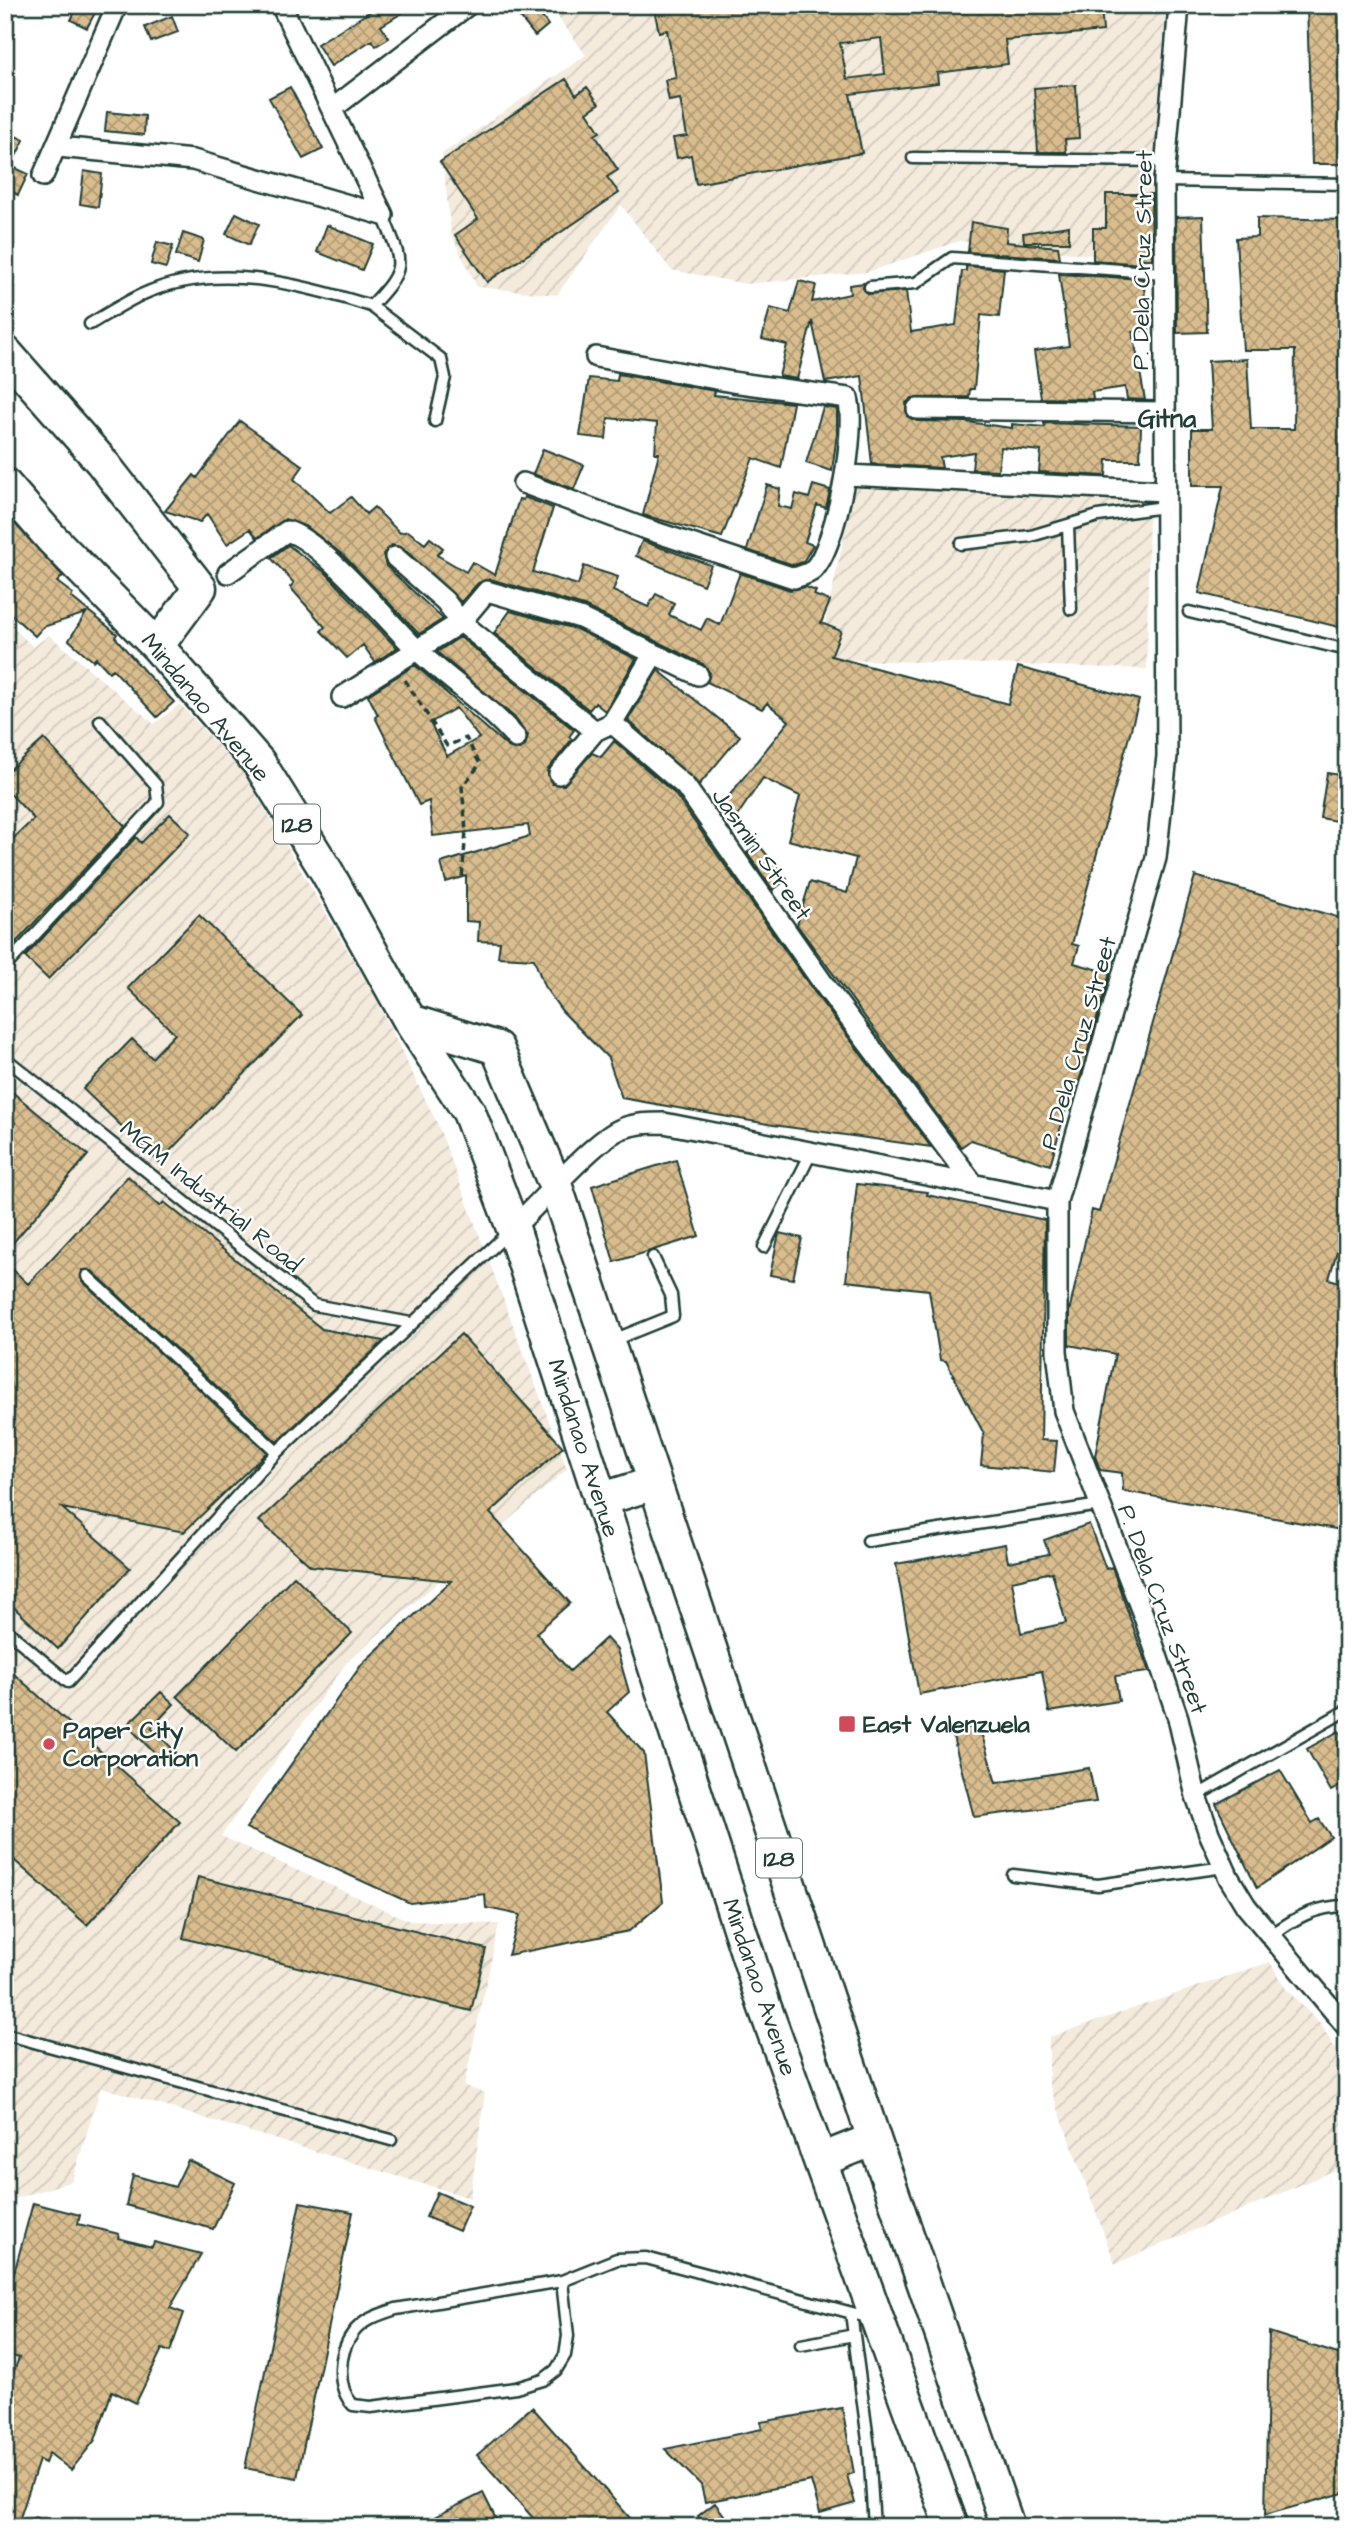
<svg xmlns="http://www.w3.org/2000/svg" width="1352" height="2532" viewBox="0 0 1352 2532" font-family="'Architects Daughter',sans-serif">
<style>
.industrial{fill:url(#industrial-furrows)}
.building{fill:url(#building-cross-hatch);stroke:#1f3d34;stroke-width:2;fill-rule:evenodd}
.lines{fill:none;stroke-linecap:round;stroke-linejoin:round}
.lane-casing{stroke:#1f3d34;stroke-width:15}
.street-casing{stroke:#1f3d34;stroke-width:24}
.primary-casing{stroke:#1f3d34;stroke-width:37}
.path{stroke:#1f3d34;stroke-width:3.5;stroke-dasharray:7 5;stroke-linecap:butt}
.lane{stroke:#fff;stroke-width:10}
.street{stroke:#fff;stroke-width:19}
.primary{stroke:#fff;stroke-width:32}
.poi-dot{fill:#d1495b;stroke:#fff;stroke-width:2.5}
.labels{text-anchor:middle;stroke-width:5;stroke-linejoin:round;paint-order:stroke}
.shield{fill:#fff;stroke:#627771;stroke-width:2}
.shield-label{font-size:23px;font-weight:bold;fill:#1f3d34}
.street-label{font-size:24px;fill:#1f3d34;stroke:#fff}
.poi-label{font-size:24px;font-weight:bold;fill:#1f3d34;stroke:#fff;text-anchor:start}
.neighbourhood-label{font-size:26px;font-weight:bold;fill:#1f3d34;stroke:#fff}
</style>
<defs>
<pattern id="industrial-furrows" width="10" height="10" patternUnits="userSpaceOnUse" patternTransform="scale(1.75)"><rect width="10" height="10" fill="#f4ebdd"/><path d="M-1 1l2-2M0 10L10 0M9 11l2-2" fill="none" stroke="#d1cabe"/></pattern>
<pattern id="building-cross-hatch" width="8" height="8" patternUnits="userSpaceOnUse" patternTransform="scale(1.75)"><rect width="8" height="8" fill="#dabd8e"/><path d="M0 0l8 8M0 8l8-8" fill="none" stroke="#b09b75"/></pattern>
</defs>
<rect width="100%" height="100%" fill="#fff"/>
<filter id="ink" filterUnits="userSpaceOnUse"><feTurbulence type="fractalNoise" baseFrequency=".0143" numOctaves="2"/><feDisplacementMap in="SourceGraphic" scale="14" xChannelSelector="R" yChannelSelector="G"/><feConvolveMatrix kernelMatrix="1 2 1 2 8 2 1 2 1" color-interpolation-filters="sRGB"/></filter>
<g filter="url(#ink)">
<path class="industrial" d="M549,5h617l-19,256 -188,-20 -91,31 -122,12 -75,-14 -50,-65 -64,90 -80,-8 -26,-53 -9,-80 144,-99z
M855,487l294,7 -2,175 -330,-10z
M5,619l28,28 16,-12 105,89 26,-20 65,71 129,220 64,130 129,344 -220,193 -126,174 189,85 89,3 -35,162 21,7 -15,105 -369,-111 -29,94 -67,21z
M1270,1962l16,27 36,37 25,44v95l-232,99 -66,-180v-47z"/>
<path class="building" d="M78,5h21l-12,23 -16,-8z
M381,5h34l-34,21 8,12 -13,8 -4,-6 -41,26 -14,-22z
M510,5h23l15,20 -13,11z
M662,5h439l2,26 -98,9 3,24 -71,9 1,10 -88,11 12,59 -166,31 -5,-29 -14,3 -4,-20 14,-2 -7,-37 -11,2 -4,-21 11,-2 -9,-48 -8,2 -5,-23zM881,38l4,36 -38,5 -7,-36z
M1307,5h40v159h-35z
M172,16l6,16 -27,10 -6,-15z
M566,79l10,16 11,-8 12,17 -12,8 13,20 -5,3 23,35 -11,7 12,16 -132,89 -32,-47 23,-16 -38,-57z
M1076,85l3,53 -14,1 1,13h-28l-4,-64z
M290,87l33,62 -20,10 -34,-61z
M107,112l38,4 -1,19 -39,-4z
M5,131l19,9 -13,26 17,8 -10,21 -13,-7z
M84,171l18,3 -4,33 -18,-3z
M1106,194h45l1,65h-12l1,5 -48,-4v-32h13z
M236,213l23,11 -10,21 -23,-11z
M1203,216l4,116 -30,1 -1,-116z
M1257,218l90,2v409l-148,-36 24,-107h-31v-57h20l-4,-68 39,-2 4,70h43l1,-79h-52l-7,-112 21,-1z
M971,222l36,6 -1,14 52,5 2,11 -92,-6z
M327,225l46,19 -11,26 -45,-18z
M1069,226v16h-45l-1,-9z
M183,233l21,7 -6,22 -22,-7z
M157,242l16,4 -7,22 -15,-4z
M966,266l38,3 -5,48 -18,-2 -7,74h-4l-1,8 -57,1 -6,5 1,13 10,5 50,1 45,6v-4l33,3 -1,-4 97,3 -1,34h-33l-1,16 -67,-4 2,-21 -40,-4 -3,23 -26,-1 2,-17 -34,5 2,11 -70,-4 -10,-88 -37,6 -13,-61 -15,58 -18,-3 8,-31 -25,-6 8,-31 20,5 9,-32 17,4 -4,17 38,-8 -1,-9 15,-2 -1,5 5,6 38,-3 5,41 45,-7 6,-54h4z
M1059,274l84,5 6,51 -16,2 12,68 -18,-1 -2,-12 -33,5 1,7 -52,-1 -7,-47 35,-5z
M618,374l97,17 -1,4 79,8 -12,65 -28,-10 -31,79 -79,-22 16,-62h-4l2,-30 -49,-5 -2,21 -26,-3 9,-58 28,3z
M823,407l14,2v25l-5,37 -26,-8z
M240,421l63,45 -9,13 36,34 21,-16 15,17 8,-7 26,26 8,-2 17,13 5,-6 13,10 -6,7 29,17 6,-10 23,13 24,-76 4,1 1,-3 29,11 -20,64 45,13 6,-19 34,11 -5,14 35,16 8,-13 18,9 -5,12 32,15 6,-12 13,7 20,-52 50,17 16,-3 10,4 -2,4 16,6 -9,22 20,8 -10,25 177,48 10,-37 121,33 -67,244 7,2 -5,17 36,10 -31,109 -5,-1 -24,84 -79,-25 -10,7 -164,-222 13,-43 37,11 9,-35 -68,-18 12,-44 -37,-18 -28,41 -15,-12 69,-86 -22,-18 -5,6 -55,-27 3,-9 -7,-9 -119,-58 -94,-27 -12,4 -17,19 -58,-54 -11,-3 -9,9 3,12 57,53 -24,15 -75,-78 -37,-29 -22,-8 -28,19 -7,-9 -23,15 -20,-30 -7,8 -35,-11 29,-36 3,3z
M543,449l41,16 -10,24 -41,-15z
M767,485l13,4 -2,17 14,3 4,-15 13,4 4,-13 17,5 -4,18 -9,-3 -12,37 8,3 -10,17 -9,3 -47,-15z
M5,513l58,63 -6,6 16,12 -2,3 46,37 -2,3 30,35 29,30 -17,15 -44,-48 -4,3 -13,-14 -3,3 -24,-21 17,-27 -43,14 -8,9 -30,-27z
M642,541l69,24 -8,20 -67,-29z
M288,545l39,29 70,74 -22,14 -12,-17 -16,13 -26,-27 4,-4 -35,-40 4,-4 -23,-25z
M510,611l66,18 60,30 -31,52 -10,-8 -6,7 -95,-77z
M460,637l114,93 -5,7 3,2 -25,32 5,13 12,1 28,-32 9,4 13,-16 60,52 141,200 116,154 -158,-22 -151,-27 -14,-40 -46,-47 -18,-25 -10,-27 -36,-2 2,-15 -22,-1 1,-19 -13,-1v-45l-20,6 -5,-19 89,-27 -2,-11 -95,11 -4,-35 -10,4 -44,-88 3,-2 -10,-20 47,-30 93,82 10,3 7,-4 3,-11 -14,-18 -77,-65zM456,708l23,30 -32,18 -17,-33z
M658,670l82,66 -41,49 -71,-65z
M44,739l81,87 -120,128v-108l29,-27 -29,-31v-14z
M1327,773l20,3v47l-27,-5z
M170,814l20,19 -142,146 -23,-22 111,-120 5,6z
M758,844l29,35 -14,11 -26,-37z
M1195,876l152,44v319l-6,-2 -12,42 18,5v247l-224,-40 -1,-18 -22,-3 -5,-14 20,-102 -46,-9v-33l23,-102 7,2z
M199,915l103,100 -143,147 -76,-73 49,-50 20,19 23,-24 -47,-46z
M5,1086l83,69 -83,97v-117l10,-12 -10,-9z
M676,1160l23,76 -85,26 -22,-76z
M128,1176l32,30 4,-4 158,127 62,12 -107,101 -185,-171 -10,-1v11l185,171 -83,80 -122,-24 68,60 -72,81 -53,-50v-337l23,22z
M857,1184l71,8 -1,3 118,25 -4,220 16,1 -3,31 -73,-7 3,-31 -38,-73 -6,-1 -11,-70 -83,-9z
M779,1233l23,5 -9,41 -23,-4z
M461,1334l102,113 -73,66 80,90 -34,30 34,38 36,-33 11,12 12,42 -22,20 37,41 19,149 -34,29 -121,24 12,-40 -34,-7 -1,-14 -75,9 -164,-75 116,-164 89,-83 -140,-15 -52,-45z
M1089,1524l17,45 6,-2 37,105 -34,4 4,25 -70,11 -7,-41 -123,23 -23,-130 109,-20 3,18 41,-8 -5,-14zM1052,1572l14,51 -45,10 -9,-52z
M294,1576l58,57 -116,119 -59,-56z
M5,1666l175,156 -93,103 -82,-73z
M161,1692l13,12 -23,24 25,24 -11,12 -38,-39z
M979,1725l17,58 93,-15 7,34 -122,15 -22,-84z
M1339,1731l8,14v37l-16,9 -24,-42z
M1280,1770l32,53 7,-4 12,18 -74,51 -41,-84z
M198,1877l288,72 -15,62 -288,-73z
M188,2160l47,23 -22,46 -87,-24 7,-30 42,12z
M437,2192l33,14 -11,25 -33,-14z
M300,2202l53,10 -56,266 -52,-10z
M33,2203l47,12 -2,9 41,10 -1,4 34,9 2,-5 47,12 -31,54 14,5 -14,39 -8,-3 -26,54 -24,-12 -17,49 -24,30 -22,-17 -4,10 -6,-3 -22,67h-12v-133l14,-36 -14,-4v-48z
M1269,2332l78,25v135l-82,23z
M532,2407l106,120h-97l-64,-72z
M842,2408l12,65 -7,2 8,28 -35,10 -9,-32 -106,21 -4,-17 -36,-36 97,-20 -1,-7z
M483,2493l17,34h-86z
M715,2503l18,24h-27l-8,-11z"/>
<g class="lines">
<defs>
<path id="lane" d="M913,158l253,3
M1164,181l183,3
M870,287l46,-4 36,-25 212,15
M371,306l70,53 4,18 -10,44
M90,324c17,-10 34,-21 51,-29 74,-34 157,-12 230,11 38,-40 31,-42 12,-91
M1068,525l3,84
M961,544l70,-8 67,-20 66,-9
M1189,612l158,38
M5,967l153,-165 -2,-17 -56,-64
M5,1058l309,247 97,18
M764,1247l48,-96
M87,1276l190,176
M611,1341l62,-25 -2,-21 -18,-38
M868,1541l232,-36
M5,1629l63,53 209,-230 233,-221
M1196,1796l151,-86
M1013,1875l85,10 126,-18
M1270,1936c25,-18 45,-30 77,-30
M5,2034l386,106
M562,2281l6,55 -3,19 -9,15 -13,10 -27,8 -145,19 -18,-2c-17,-18 -15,-52 0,-72 10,-14 28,-19 43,-24l166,-28 55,-22 29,-1 225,60
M851,2313l18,135 5,79
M801,2345l53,-10
M31,2527l4,-3"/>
<path id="street" d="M281,5l102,210
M1179,5l-15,176 3,575 -11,102 -99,343v150l7,60 80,206 34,101 18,78 13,37 20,45 17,28 101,121
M332,109l136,-104
M58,147l135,13 190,55
M43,176l74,-171
M917,409l248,3
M847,475l317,16
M523,483l120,45 151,50c6,-2 15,-4 19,-8 24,-24 44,-140 35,-172l-116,-16 -136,-25
M395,557l50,44 16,21 134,109 17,-8
M228,573l59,-42c35,10 100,90 129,118 32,31 71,55 100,89
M342,697l119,-75 26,-31 93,27 118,57
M612,723l73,63 140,200 147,196
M612,723l41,-68
M559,774l36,-43
M513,1228c25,-23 81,-88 108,-99 14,-6 28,-6 43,-6l393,78"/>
<path id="primary" d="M5,352l96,109 99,127 -43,58
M5,485l47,54 105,107 102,117 68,109 83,149 59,91 44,116 251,777 188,522
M410,1021l87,27 59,139 318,952 134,388
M600,1500l54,-17
M821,2160l53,-21"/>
</defs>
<use href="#lane" class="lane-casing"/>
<use href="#street" class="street-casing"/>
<use href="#primary" class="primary-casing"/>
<path class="path" d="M405,680l42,66 19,-8 14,26 -18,23 4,44 -4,47"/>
<use href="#lane" class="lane"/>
<use href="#street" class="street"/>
<use href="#primary" class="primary"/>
</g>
</g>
<g class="poi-dot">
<rect x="838" y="1715" width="18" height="18" rx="3.5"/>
<circle cx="49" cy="1744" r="7"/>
</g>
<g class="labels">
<g class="shield">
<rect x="274" y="804.5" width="46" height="39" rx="5"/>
<rect x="756" y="1838.5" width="46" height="39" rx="5"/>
</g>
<g class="shield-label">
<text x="297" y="832">128</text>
<text x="779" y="1866">128</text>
</g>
<g class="street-label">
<text transform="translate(1142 260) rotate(-89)" y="8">P. Dela Cruz Street</text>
<text transform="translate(206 707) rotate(50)" y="8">Mindanao Avenue</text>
<text transform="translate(762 854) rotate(55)" y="8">Jasmin Street</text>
<text transform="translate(1078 1043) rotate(-74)" y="8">P. Dela Cruz Street</text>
<text transform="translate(211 1196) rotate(39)" y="8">MGM Industrial Road</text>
<text transform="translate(584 1448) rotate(72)" y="8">Mindanao Avenue</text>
<text transform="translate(1163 1609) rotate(70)" y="8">P. Dela Cruz Street</text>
<text transform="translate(760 1987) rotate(71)" y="8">Mindanao Avenue</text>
</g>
<g class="poi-label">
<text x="863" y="1732">East Valenzuela</text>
<text x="63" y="1738">Paper City<tspan x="63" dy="28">Corporation</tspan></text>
</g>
<g class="neighbourhood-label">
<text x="1167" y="427">Gitna</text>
</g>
</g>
<rect width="1352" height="2532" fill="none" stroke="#fff" stroke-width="28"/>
<rect x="14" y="14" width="1324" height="2504" fill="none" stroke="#1f3d34" stroke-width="2.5" filter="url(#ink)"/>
</svg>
